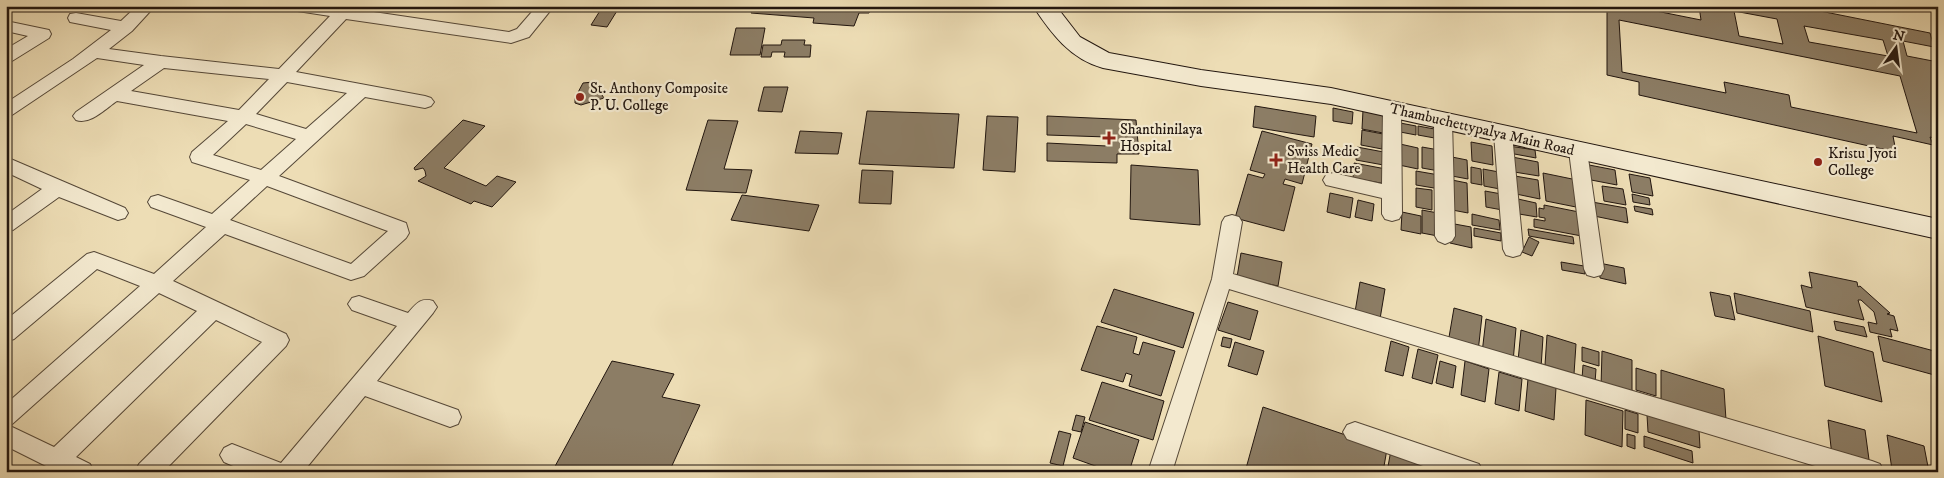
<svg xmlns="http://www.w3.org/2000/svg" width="1944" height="478" viewBox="0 0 1944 478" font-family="'IM FELL DW Pica',serif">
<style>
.building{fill:#8c7d65;stroke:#22160f;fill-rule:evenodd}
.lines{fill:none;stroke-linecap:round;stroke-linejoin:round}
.minor-casing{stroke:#554838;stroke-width:2}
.secondary-casing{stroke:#22160f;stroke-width:2}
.minor{fill:#f3e9cf;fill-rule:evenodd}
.secondary{fill:#f3e9cf;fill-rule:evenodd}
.poi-dot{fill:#8f2418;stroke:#f3e9cf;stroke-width:2}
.labels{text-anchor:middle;stroke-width:4.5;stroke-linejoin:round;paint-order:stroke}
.poi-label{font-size:15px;fill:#22160f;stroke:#f3e9cf;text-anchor:start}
.street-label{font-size:15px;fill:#22160f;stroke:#f3e9cf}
</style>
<rect width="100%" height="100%" fill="#edddb5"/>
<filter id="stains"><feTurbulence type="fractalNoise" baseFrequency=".004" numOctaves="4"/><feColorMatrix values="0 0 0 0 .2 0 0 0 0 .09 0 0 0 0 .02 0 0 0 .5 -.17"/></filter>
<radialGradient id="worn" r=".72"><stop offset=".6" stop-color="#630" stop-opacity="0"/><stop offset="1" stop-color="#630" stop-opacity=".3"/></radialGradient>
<path class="building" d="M603,6h17l-13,21 -16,-2z
M747,6h125l-3,7h-10l-5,13 -41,-3 1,-5 -63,-5 1,-2 -7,-1z
M1607,6h24l70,14 -2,-14h96l135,27 4,14 -31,-6 4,15 31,6v77l-8,-2 3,8 -40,-9 3,16 -257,-57v-13l-32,-7zM1734,11l43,8 6,25 -44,-8zM1619,20l281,56 17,57 -126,-26 -2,-12 -65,-13 2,11 -104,-21zM1804,26l79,14 5,16 -79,-14z
M736,28h29l-5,27h-30z
M782,40h23l-1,5h7l-1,12h-26l1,-5h-13l-1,5h-10l2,-12h18z
M593,82l11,16 -23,7 -6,-2v-5l8,-15z
M764,87h24l-6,25 -24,-1z
M1255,106l61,10 -2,21 -61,-10z
M1333,108l20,4 -1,12 -19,-3z
M1363,110l21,4 -1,19 -21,-4z
M867,111l92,3 -5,54 -95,-4z
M987,116l31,1 -3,55 -32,-2z
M1047,116l89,4 3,34h-22v9l-70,-2v-18l60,3v-9l-60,-2z
M463,120l22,6 -41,42 42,18 11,-10 19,6 -24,25 -18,-6 -3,3 -53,-23 8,-5 -1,-5 -2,-3 -8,2 -1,-2z
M708,120l30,1 -14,48 28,1 -6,23 -60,-3z
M1395,122l21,4v9l-21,-4z
M1418,126l22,4v9l-22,-4z
M1362,130l21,4 -1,15 -21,-4z
M800,131l42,2 -4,21 -43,-1z
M1262,131l50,13 -10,40 -17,-5 -2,5 12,3 -11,44 -49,-13 13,-44 15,4 2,-4 -15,-4z
M1471,142l21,4 1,19 -21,-4z
M1400,144l18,4v21l-19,-4z
M1509,146l26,4 1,8 -27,-5z
M1357,147l32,6v13l-33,-6z
M1422,147l17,3v21l-17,-3z
M1507,156l31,6 1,14 -31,-5z
M1452,157l15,3 1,19 -16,-3z
M1354,163l32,6v15l-33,-6z
M1584,164l31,6 2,15 -31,-6z
M1131,165l67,5 2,55 -70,-6z
M1471,167l10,2 1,16 -11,-2z
M1483,169l16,3 1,17 -16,-3z
M862,170l31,1 -2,33 -32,-1z
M1416,171l23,4 1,14 -24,-4z
M1543,173l34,7 4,28 -35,-7z
M1629,174l21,4 3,18 -21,-4z
M1515,176l23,4 2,19 -24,-5z
M1447,179l20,4 1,30 -21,-4z
M1602,186l21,3 3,16 -22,-4z
M1416,188l16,2v20l-16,-3z
M1485,191l22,4 1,16 -22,-4z
M1330,193l23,5 -3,20 -23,-6z
M1632,194l17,4 1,7 -17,-3z
M742,195l77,10 -10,26 -78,-11z
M1518,199l18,4 1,14 -18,-3z
M1358,200l16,4 -2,17 -17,-4z
M1592,202l34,6 2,15 -34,-7z
M1544,205l40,8 3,24 -53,-10v-8l11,2v-3l-6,-1v-9l5,1z
M1634,206l18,3 1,6 -18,-4z
M1422,210l21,4v23l-21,-4z
M1402,212l19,4v18l-20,-4z
M1472,214l27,6 1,10 -28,-5z
M1449,223l22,4 1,21 -22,-5z
M1474,228l27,5v8l-27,-5z
M1528,229l45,8 1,7 -45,-8z
M1529,237l10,5 -7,14 -10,-4z
M1241,253l41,9 -4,24 -41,-9z
M1561,262l23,4 1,8 -23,-4z
M1599,263l25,5 2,16 -26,-6z
M1809,272l48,10 1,5 2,-1 30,27 -3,1 7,2 4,15 -8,-2 2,8 -22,-5 -2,-10 9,2 -3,-12 -13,-12h-3l6,20 -58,-13 -5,-22 11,3z
M1360,282l25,7 -5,30 -25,-7z
M1114,289l80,24 -11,35 -82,-26z
M1710,292l20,4 5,24 -20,-4z
M1734,293l76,18 3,21 -76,-19z
M1228,302l30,9 -8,29 -32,-10z
M1454,308l28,8 -4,36 -30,-9z
M1486,319l30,9 -3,34 -31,-9z
M1834,321l30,6 3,10 -31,-7z
M1097,326l40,11 -4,16 6,2 4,-13 32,9 -14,45 -32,-10 3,-11 -6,-2 -3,9 -42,-12z
M1521,330l22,7 -2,31 -23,-7z
M1547,335l29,9 -2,30 -29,-9z
M1818,336l55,16 9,50 -57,-16z
M1878,336l60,16v24l-55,-15z
M1223,337l9,2 -2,9 -9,-2z
M1391,341l18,6 -6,29 -18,-5z
M1235,342l29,9 -7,24 -29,-9z
M1582,347l17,5v14l-17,-5z
M1418,349l20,6 -6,29 -20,-6z
M1602,351l30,9v36l-31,-9z
M612,361l62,13 -12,23 38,8 -31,67h-107l-9,-2z
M1440,361l16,5 -3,22 -17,-5z
M1465,361l24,8 -4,33 -24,-7z
M1583,365l13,4 -1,14 -13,-4z
M1636,368l20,6v22l-20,-6z
M1661,370l63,19 2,31 -65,-19z
M1499,372l23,7 -3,32 -24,-7z
M1528,379l28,9 -2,32 -29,-9z
M1102,382l62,19 -11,39 -64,-20z
M1586,400l37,11 -1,36 -37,-12z
M1263,407l124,42 -4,23h-138z
M1625,410l13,4v19l-13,-4z
M1076,415l9,2 -4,15 -9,-2z
M1647,415l52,15 1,18 -52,-16z
M1828,420l37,10 5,37 -38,-11z
M1085,422l54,18 -10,32h-17l-39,-14z
M1059,431l12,3 -8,32 -13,-3z
M1627,434l8,2v13l-8,-3z
M1887,435l37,11 5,26h-30l-7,-2z
M1644,436l48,15 1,12 -49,-16z
M1391,450l64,22h-68z"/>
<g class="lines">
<defs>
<path id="minor" d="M137,6h18l-23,25 -23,18 52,7 118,13 51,-53 -39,-6 -2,-4h44l176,26 8,-3 20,-23h17l-25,31 -18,6 -165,-24 -50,53 129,24 6,2 3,4 -3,4 -6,2 -60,-11 -86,79 127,47 3,10 -3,5 -42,38 -13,4 -126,-46 -52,47 113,53 3,6 -3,6 -123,126h-28l4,-8 123,-122 -46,-22 -140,137 14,7 4,8h-36l-52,-26v-42l134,-118 -43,-17 -83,70 -8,3v-22l81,-66 7,-2 60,22 52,-47 -55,-20 -3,-5 3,-5 7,-2 54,19 38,-34 -58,-18 -2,-5 2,-5 36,-31 -111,-20c-12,8 -27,24 -41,19l-3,-4 3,-4 68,-47 -47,-7 -85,57 -6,2v-14l67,-44 38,-29 -41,-8 -2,-4 2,-4 6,-1 45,8zM164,68l105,11 -30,31 -108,-19zM287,82l60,11 -41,36 -50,-15zM246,124l50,15 -35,31 -48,-15zM267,186l118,44 3,1 -37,33 -121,-44zM159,293l38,18 -143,136 -44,-21z
M6,21l43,9 2,4 -2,4 -37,23 -6,2v-14l22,-13 -22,-5z
M1392,103l6,2 3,4 1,105 -3,5 -7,2 -7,-2 -3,-5v-16l-56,-13 -3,-5 3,-5 7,-2 49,11 1,-75 3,-4z
M1443,115l6,2 3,4 3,115 -3,5 -7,3 -7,-3 -3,-5 -1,-115 3,-4z
M1503,128l6,1 3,5 11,115 -3,6 -7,2 -7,-2 -3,-6 -9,-115 3,-5z
M1578,144l7,2 2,5 17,118 -3,6 -7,2 -7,-2 -3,-6 -15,-118 2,-5z
M6,157l119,51 3,5 -3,5 -7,2 -59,-23 -46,33 -7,2v-17l36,-26 -36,-17z
M1232,215l7,2 3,5 -9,52 639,187 8,3 4,8h-49l-606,-183 -57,183h-24l64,-193 10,-57 3,-5z
M359,296l49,17c8,-9 13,-16 25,-12l4,6 -4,6 -56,68 81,29 3,7 -3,7 -8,3 -85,-31 -62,76h-56l-23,-10 -4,-7 4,-7 8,-4 49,19 116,-137 -45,-16 -4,-6 4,-6z
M1355,422l124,42 4,8h-43l-93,-33 -4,-7 4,-7z"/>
<path id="secondary" d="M1033,6h23l24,31 29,16 92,17 130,18 607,131v20l-607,-135 -130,-18 -98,-18c-33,-9 -52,-35 -70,-62z"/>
</defs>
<use href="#minor" class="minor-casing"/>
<use href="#secondary" class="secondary-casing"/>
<use href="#minor" class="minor"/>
<use href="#secondary" class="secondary"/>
</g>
<g class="poi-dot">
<circle cx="580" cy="97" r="5"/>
<path d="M1106.5 130.5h5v5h5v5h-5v5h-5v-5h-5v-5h5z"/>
<path d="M1273.5 152.5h5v5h5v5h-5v5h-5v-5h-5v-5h5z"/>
<circle cx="1818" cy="162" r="5"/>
</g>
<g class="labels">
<g class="poi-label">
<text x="590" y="93">St. Anthony Composite<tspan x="590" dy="17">P. U. College</tspan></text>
<text x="1120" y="134">Shanthinilaya<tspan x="1120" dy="17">Hospital</tspan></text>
<text x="1287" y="156">Swiss Medic<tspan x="1287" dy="17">Health Care</tspan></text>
<text x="1828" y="158">Kristu Jyoti<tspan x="1828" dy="17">College</tspan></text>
</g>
<g class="street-label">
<text transform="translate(1482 129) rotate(13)" y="5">Thambuchettypalya Main Road</text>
</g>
</g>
<rect width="1944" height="478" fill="none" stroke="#edddb5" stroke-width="25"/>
<rect x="8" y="8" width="1929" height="463" fill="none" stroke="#22160f" stroke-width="2.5"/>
<rect x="12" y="12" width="1919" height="453" fill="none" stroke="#22160f"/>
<g transform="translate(1896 48) rotate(14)" stroke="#f3e9cf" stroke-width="4" paint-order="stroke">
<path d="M0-4L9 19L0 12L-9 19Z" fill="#22160f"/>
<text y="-8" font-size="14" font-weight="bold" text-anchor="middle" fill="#22160f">N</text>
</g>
<rect width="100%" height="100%" filter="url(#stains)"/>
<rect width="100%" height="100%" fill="url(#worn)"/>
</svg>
